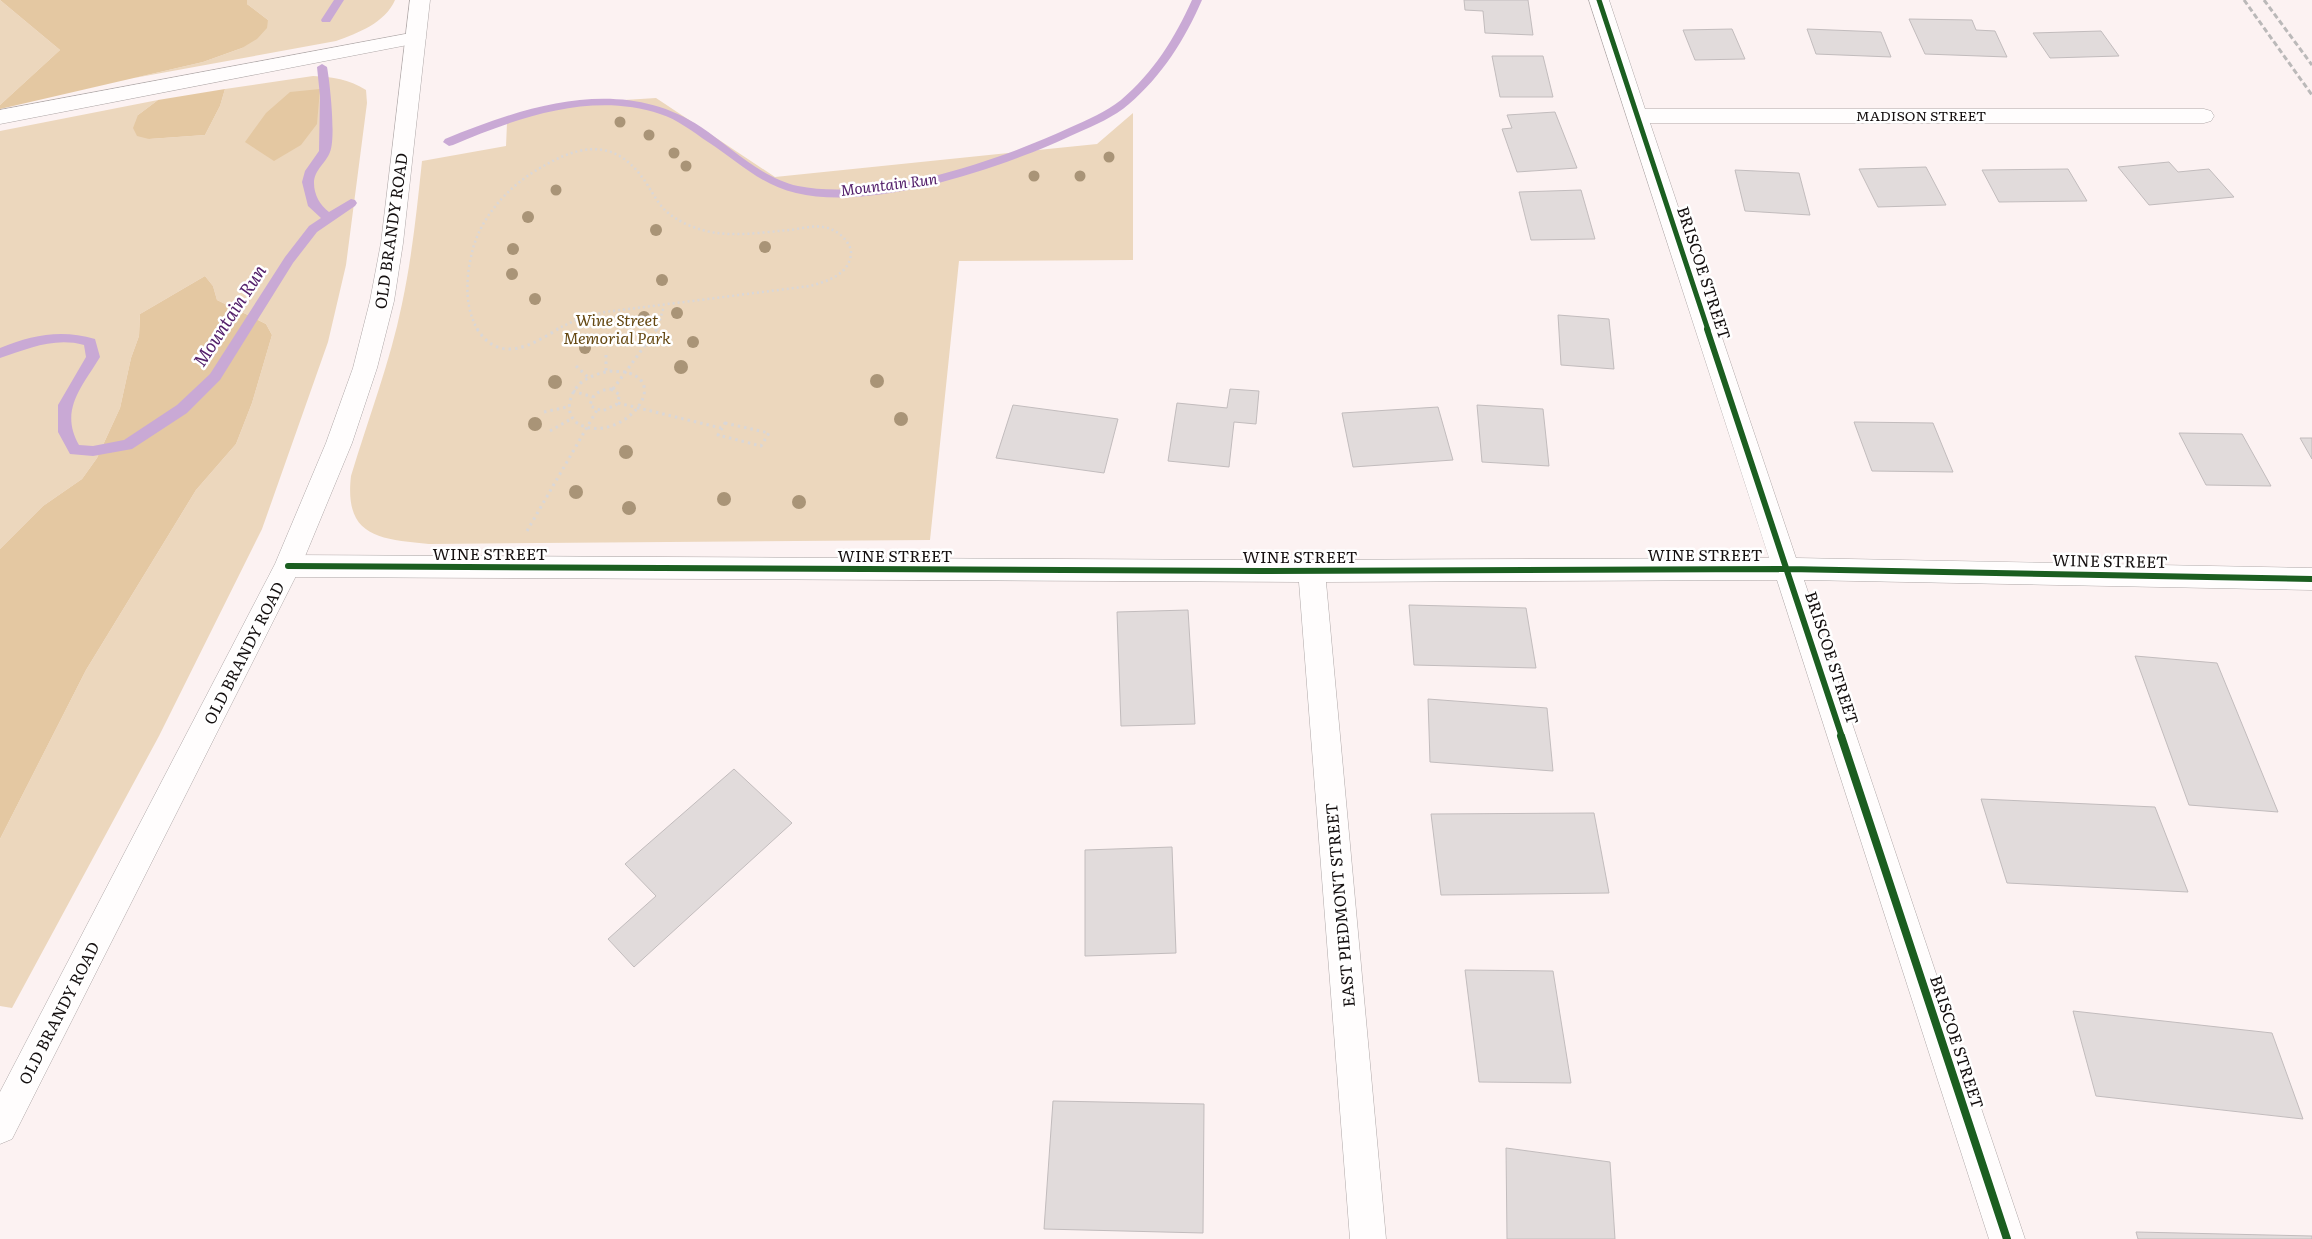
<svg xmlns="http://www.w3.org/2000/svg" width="2312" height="1239" viewBox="0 0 2312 1239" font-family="Literata,serif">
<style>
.green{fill:#ecd7bd}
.forest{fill:#e4c8a2}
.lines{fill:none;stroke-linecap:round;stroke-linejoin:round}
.stream{fill:#c9a9d5;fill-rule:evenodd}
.building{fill:#e1dbdb;stroke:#c2bcbd}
.street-casing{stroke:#afa8a8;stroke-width:1}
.secondary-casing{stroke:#afa8a8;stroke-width:1}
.path-far1{stroke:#dad7d7;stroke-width:2.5;stroke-dasharray:2 3;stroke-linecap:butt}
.path{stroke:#dad7d7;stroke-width:3;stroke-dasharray:2.5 4;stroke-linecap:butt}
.street{fill:#fffdfd;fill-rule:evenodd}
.secondary{fill:#fffdfd;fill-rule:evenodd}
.rail{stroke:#bbb9b9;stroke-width:3;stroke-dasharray:5.5 3;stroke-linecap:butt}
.cycleway-far2-casing{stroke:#fff;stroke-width:8}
.cycleway-far1-casing{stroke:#fff;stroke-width:9}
.cycleway-casing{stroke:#fff;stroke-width:11}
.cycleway-far2{stroke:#1b5e20;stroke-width:5}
.cycleway-far1{stroke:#1b5e20;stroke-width:6}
.cycleway{stroke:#1b5e20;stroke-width:8}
.tree{fill:#a99477}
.labels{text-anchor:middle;stroke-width:5;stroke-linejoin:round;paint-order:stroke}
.far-street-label{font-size:14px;fill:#140f0f;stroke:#fff}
.far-water-label{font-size:15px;font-style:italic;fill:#54206b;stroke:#fff}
.street-label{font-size:16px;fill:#140f0f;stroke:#fff}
.park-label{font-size:16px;font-style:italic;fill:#654812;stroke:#fff}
.water-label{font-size:18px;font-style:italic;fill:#54206b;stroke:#fff}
</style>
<rect width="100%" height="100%" fill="#fcf2f2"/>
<path class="green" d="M0,0l60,50 -60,55z
M247,0h148c-10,23 -37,33 -59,41l-202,37 69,-16 39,-14 26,-28 -21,-16z
M313,76c20,1 35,3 53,14l1,13 -21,162 -18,77 -66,187 -103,207 -147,272 -12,-2v-167l86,-169 110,-180 40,-46 16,-41 20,-68 -6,-11 -49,-24 -4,-14 -8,-10 -65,38 -1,22 -8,22 -11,50 -23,50 -15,21 -39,27 -43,43v-418l158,-31 -20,15 11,24 56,-4 15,-29 5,-17z
M656,98l119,79 322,-33 36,-31v147l-174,1 -29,279 -501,4c-50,-5 -85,-7 -78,-68 17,-57 39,-113 51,-172 10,-47 15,-95 20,-143l84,-15 1,-23 54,-19z"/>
<path class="forest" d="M0,0h247v4l21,16 -1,8 -10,11 -15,9 -39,14 -203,47v-4l60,-55z
M225,89l-5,17 -15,29 -56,4 -12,-3 -4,-8 5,-13 20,-15z
M320,89l-3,35 -16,21 -27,16 -29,-19 21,-29 24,-21z
M205,276l8,10 4,14 49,24 6,11 -20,68 -16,41 -40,46 -110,180 -86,169v-290l43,-43 39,-27 15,-21 23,-50 11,-50 8,-22 1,-22z"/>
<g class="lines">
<path class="stream" d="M334,0h10l-14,22h-8l-1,-2z
M1192,0h10c-17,39 -40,76 -73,104 -15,13 -34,21 -52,29 -72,34 -203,79 -281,60 -35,-8 -59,-32 -88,-51 -15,-10 -31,-23 -48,-28 -68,-23 -144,4 -207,31l-4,1 -6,-4 2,-3c80,-33 177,-65 256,-12 30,20 60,51 97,59 78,16 200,-25 271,-58 18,-8 37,-16 52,-28 32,-27 54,-62 71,-100z
M322,64l5,3c3,16 9,71 3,85 -4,11 -16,18 -16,31 0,12 6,22 15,29l22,-13 4,1 2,3 -2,3 -38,26 -24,31 -73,117 -33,33 -55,36 -39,7 -23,-2 -12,-22v-27l28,-48 -2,-12c-30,-8 -56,4 -84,13v-10c32,-13 61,-19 95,-9l5,18c-18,30 -41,53 -21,88l14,1 31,-6 53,-35 33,-31 75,-117 24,-31 12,-8 -13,-12 -6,-24 3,-11 14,-20 1,-55 -3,-29z"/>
</g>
<path class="building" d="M1464,0h64l5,35 -48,-2 -2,-22 -18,-1z
M1909,19l63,1 4,10 19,1 12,26 -82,-3z
M1732,29l13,30 -50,1 -12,-30z
M1807,29l74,3 10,25 -75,-3z
M2101,31l18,25 -69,2 -17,-25z
M1492,56h51l10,41h-53z
M1555,112l22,56 -60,4 -15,-43 10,-1 -5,-13z
M2169,162l9,10 31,-3 25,28 -85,8 -31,-38z
M1926,167l20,38 -68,2 -19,-38z
M2068,169l19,32 -88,1 -17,-32z
M1735,170l64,3 11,42 -65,-4z
M1581,190l14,49 -64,1 -12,-48z
M1558,315l51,4 5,50 -53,-4z
M1230,389l29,2 -3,33 -22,-2 -5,45 -61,-6 9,-58 50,5z
M1013,405l105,14 -14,54 -108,-15z
M1477,405l66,4 6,57 -67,-4z
M1438,407l15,53 -100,7 -11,-54z
M1854,422l79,1 20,49 -81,-1z
M2179,433l63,1 29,52 -65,-1z
M2300,438h12v21z
M1409,605l117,3 10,60 -122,-3z
M1188,610l7,114 -74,2 -4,-114z
M2135,656l82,7 61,149 -89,-7z
M1428,699l119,9 6,63 -123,-9z
M734,769l58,54 -158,144 -26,-28 48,-43 -31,-32z
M1981,799l174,8 33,85 -181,-9z
M1594,813l15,80 -168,2 -10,-81z
M1172,847l4,106 -91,3v-106z
M1465,970l88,1 18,112 -92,-1z
M2073,1011l199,22 31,86 -207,-23z
M1053,1101l151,3 -1,129 -159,-4z
M1506,1148l104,14 5,77h-108z
M2136,1232l176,4v3h-174z"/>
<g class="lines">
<defs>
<path id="street" d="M1589,0h20l36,109h559l7,2 3,5 -3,5 -7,2h-554l146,435 516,10v22l-508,-10 221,659h-36l-212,-659 -451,2 60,657h-36l-51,-657 -1011,-5 -9,-3 -4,-8 4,-8 9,-3 972,5 509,-2z
M416,32l7,2 3,4 -3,4 -423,82v-14z"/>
<path id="secondary" d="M410,0h20l-27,243 -9,58 -17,67 -25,75 -51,123 -289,573 -12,5v-52l275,-528 51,-121 27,-75 17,-67 11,-58z"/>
</defs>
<use href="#street" class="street-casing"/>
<use href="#secondary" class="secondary-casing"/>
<path class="path-far1" d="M478,330c-15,-24 -12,-58 -4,-85 10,-31 34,-57 61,-74 39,-24 76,-36 107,6 8,10 14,25 24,34 13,12 34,20 51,22 24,3 49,-1 72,-3 11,-1 23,-5 34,-3 13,2 24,11 28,23 1,23 -22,31 -41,36l-205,26 -29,8 -21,10
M657,330l7,-24"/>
<path class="path" d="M477,329c23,35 53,17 81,0
M606,355v17
M576,366l13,12
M610,371c6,1 14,0 19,2 40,13 -6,65 -43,54 -23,-6 -20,-32 -4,-45 8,-6 18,-9 28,-11z
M611,389l9,6 -4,10 -14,6 -12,-5c2,-12 9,-16 21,-17z
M613,389l44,-60
M573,391l20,6
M618,403l103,25
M544,412l23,-5
M725,423l44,10 -8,13 -43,-11z
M550,431l21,-12
M527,531l70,-121"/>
<use href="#street" class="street"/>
<use href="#secondary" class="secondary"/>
<path class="rail" d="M2244,0l68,95
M2264,0l48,65"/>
<defs>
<path id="cycleway-far2" d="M1599,0l109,330"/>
<path id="cycleway-far1" d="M1707,329l135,408
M288,566l972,5 528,-2 524,10"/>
<path id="cycleway" d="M1841,736l166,503"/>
</defs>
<use href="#cycleway-far2" class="cycleway-far2-casing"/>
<use href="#cycleway-far1" class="cycleway-far1-casing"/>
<use href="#cycleway" class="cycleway-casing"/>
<use href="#cycleway-far2" class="cycleway-far2"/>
<use href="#cycleway-far1" class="cycleway-far1"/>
<use href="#cycleway" class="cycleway"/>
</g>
<g class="tree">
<circle cx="620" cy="122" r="5.5"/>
<circle cx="649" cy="135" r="5.5"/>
<circle cx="674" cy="153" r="5.5"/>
<circle cx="1109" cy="157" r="5.5"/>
<circle cx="686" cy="166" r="5.5"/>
<circle cx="1034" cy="176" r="5.5"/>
<circle cx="1080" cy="176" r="5.5"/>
<circle cx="556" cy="190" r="5.5"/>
<circle cx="528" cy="217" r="6"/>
<circle cx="656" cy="230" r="6"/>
<circle cx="765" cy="247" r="6"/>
<circle cx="513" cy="249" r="6"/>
<circle cx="512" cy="274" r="6"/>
<circle cx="662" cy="280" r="6"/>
<circle cx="535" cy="299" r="6"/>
<circle cx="677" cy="313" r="6"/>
<circle cx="644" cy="317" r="6"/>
<circle cx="693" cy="342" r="6"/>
<circle cx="585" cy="348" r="6"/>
<circle cx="681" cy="367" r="7"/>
<circle cx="877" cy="381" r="7"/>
<circle cx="555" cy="382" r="7"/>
<circle cx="901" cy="419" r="7"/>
<circle cx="535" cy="424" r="7"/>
<circle cx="626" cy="452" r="7"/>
<circle cx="576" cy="492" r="7"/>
<circle cx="724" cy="499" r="7"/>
<circle cx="799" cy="502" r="7"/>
<circle cx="629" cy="508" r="7"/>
</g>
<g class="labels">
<g class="far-street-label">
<text x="1921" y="121">MADISON STREET</text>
</g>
<g class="far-water-label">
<text transform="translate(889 185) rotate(-7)" y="5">Mountain Run</text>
</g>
<g class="street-label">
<text transform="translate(391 231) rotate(-82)" y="6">OLD BRANDY ROAD</text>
<text transform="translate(1704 273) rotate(72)" y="6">BRISCOE STREET</text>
<text x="490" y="560">WINE STREET</text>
<text x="1705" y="561">WINE STREET</text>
<text x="895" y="562">WINE STREET</text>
<text x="1300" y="563">WINE STREET</text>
<text transform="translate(2110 561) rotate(1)" y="6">WINE STREET</text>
<text transform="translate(244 653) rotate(-63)" y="6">OLD BRANDY ROAD</text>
<text transform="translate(1832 658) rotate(72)" y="6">BRISCOE STREET</text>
<text transform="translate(1340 905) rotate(-95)" y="6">EAST PIEDMONT STREET</text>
<text transform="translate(59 1013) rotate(-63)" y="6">OLD BRANDY ROAD</text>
<text transform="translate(1957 1042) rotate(72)" y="6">BRISCOE STREET</text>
</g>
<g class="park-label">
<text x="617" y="326">Wine Street<tspan x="617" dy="18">Memorial Park</tspan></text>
</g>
<g class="water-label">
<text transform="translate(230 316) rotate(-57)" y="6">Mountain Run</text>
</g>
</g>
</svg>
